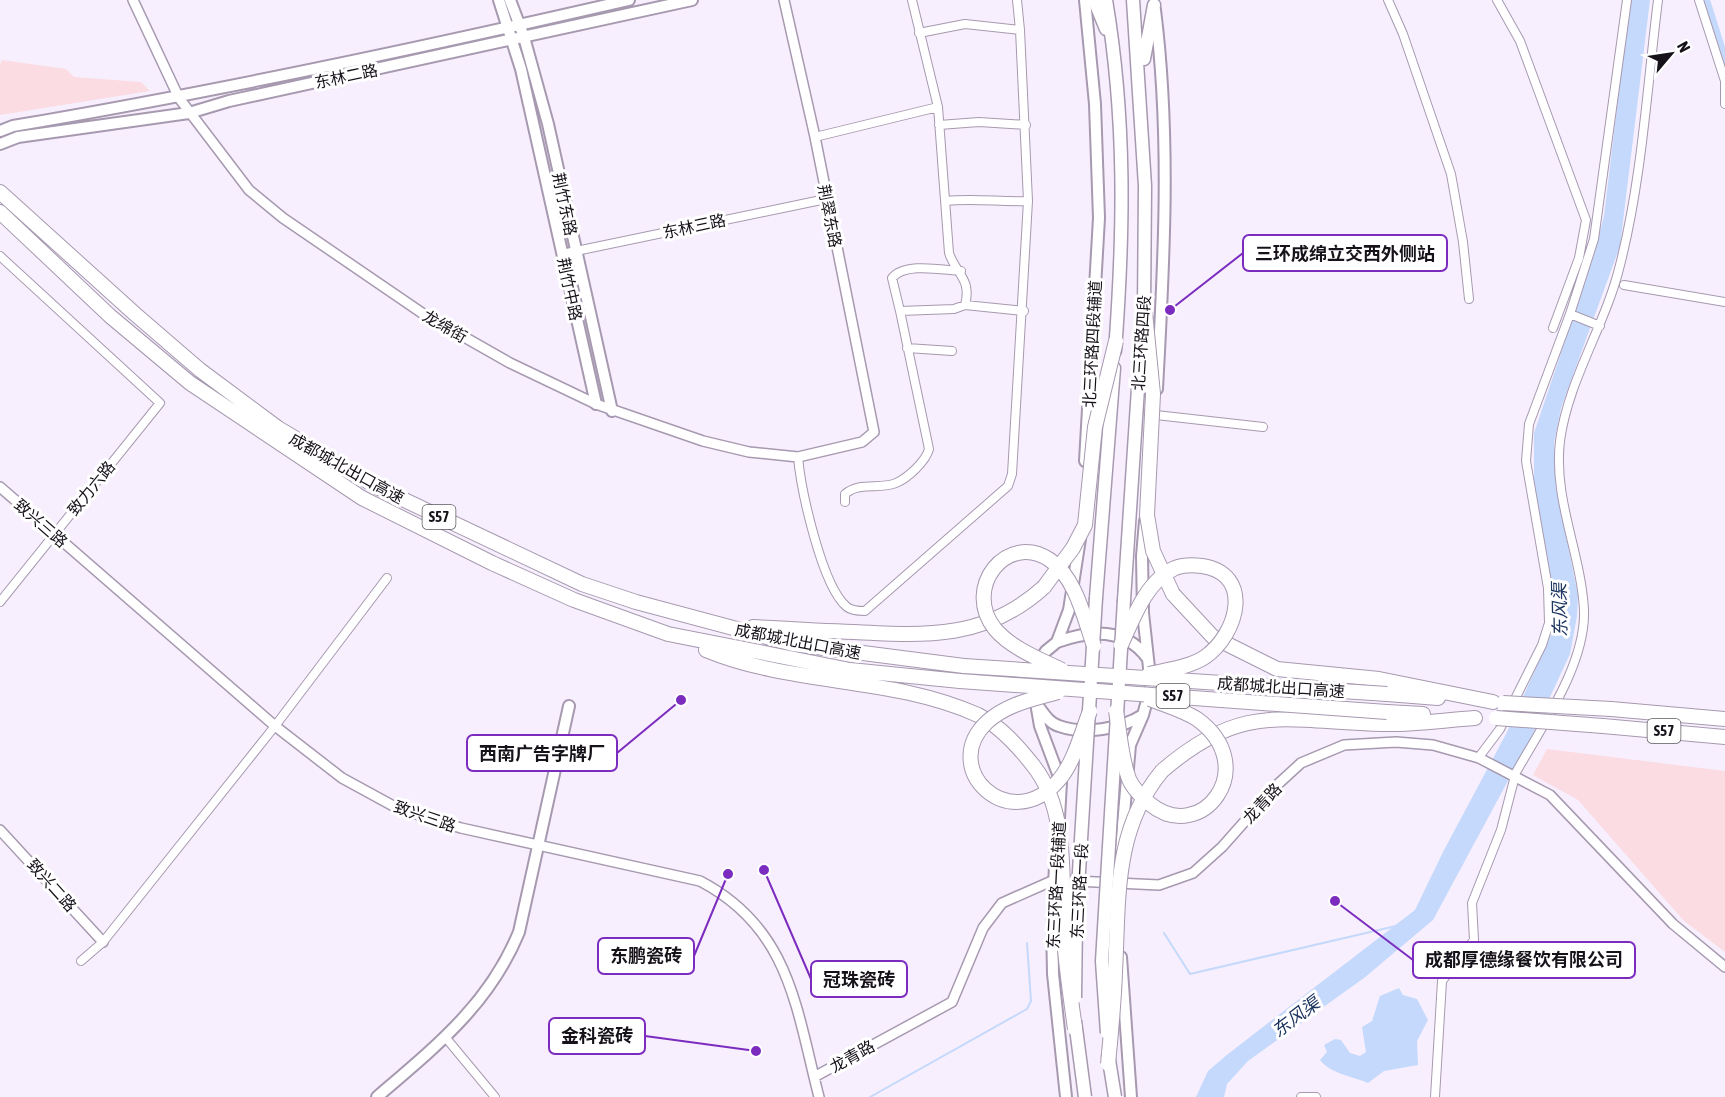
<svg xmlns="http://www.w3.org/2000/svg" width="1725" height="1097" viewBox="0 0 1725 1097" font-family="'Asap Condensed','Noto Sans SC',sans-serif">
<style>
.green{fill:#fadce2}
.water{fill:#c4d9fb}
.lines{fill:none;stroke-linecap:round;stroke-linejoin:round}
.stream{stroke:#c4d9fb;stroke-width:2}
.canal{stroke:#c4d9fb;stroke-width:8}
.minor-casing{stroke:#a699b0;stroke-width:10}
.tertiary-casing{stroke:#a699b0;stroke-width:12}
.secondary-casing{stroke:#a699b0;stroke-width:14}
.trunk-casing{stroke:#a699b0;stroke-width:15}
.motorway-casing{stroke:#a699b0;stroke-width:16}
.minor{stroke:#fff;stroke-width:8}
.tertiary{stroke:#fff;stroke-width:9}
.secondary{stroke:#fff;stroke-width:10}
.trunk{stroke:#fff;stroke-width:12}
.motorway{stroke:#fff;stroke-width:14}
.trunk-bridge-casing{stroke:#a699b0;stroke-width:15;stroke-linecap:butt}
.motorway-bridge-casing{stroke:#a699b0;stroke-width:16;stroke-linecap:butt}
.trunk-bridge{stroke:#fff;stroke-width:12}
.motorway-bridge{stroke:#fff;stroke-width:14}
.labels{text-anchor:middle;stroke-width:6;stroke-linejoin:round;paint-order:stroke}
.shield{fill:#fff;stroke:#5d595f;stroke-width:1.5}
.shield-label{font-size:15px;font-weight:bold;fill:#17121a}
.street-label{font-size:16px;fill:#17121a;stroke:#fff}
.water-label{font-size:18px;font-style:italic;fill:#1b3560;stroke:#fff}
.leader{fill:none;stroke:#7b2cbf;stroke-width:2}
.callout-dot{fill:#7b2cbf;stroke:#fff;stroke-width:2}
.callout{fill:#fff;stroke:#7b2cbf;stroke-width:2}
.callout-label{font-size:18px;text-anchor:middle;font-weight:bold;fill:#17121a}
</style>
<rect width="100%" height="100%" fill="#f8effe"/>
<path class="green" d="M2,60l64,9 8,8 67,5 9,9 -150,24v-50z
M1547,749l178,22v181l-41,-31 -106,-121 -45,-25z"/>
<path class="water" d="M1630,0h20l-30,246 -59,162 -7,35 2,45 22,107 -1,21 -7,38 -40,86 -97,180 -69,58 -116,83 -21,23 -3,13h-28l12,-26 20,-17 187,-144 28,-58 63,-118 45,-99 3,-37 -20,-117v-48l59,-175 11,-42z
M1399,988l4,7 14,4 11,21 -11,21 1,24 -34,6 -16,12c-16,-7 -37,-9 -48,-23l7,-8 -3,-7 11,-6 6,1 9,13 10,3 6,-4 -4,-25 10,-6 8,-25z"/>
<g class="lines">
<path class="stream" d="M1164,933l26,41 206,-48
M870,1097l157,-88 4,-8 -4,-58"/>
<path class="canal" d="M1706,0l19,60"/>
<defs>
<path id="minor" d="M1017,0l3,30
M1388,0l15,34 48,140 12,68 6,57
M1497,0l23,41 66,179 -7,38 -26,70
M1699,0l26,81v23
M939,125l40,-3 47,3
M815,137l123,-30 -26,-107
M946,201c28,-3 54,1 82,0
M562,254l264,-55
M0,256l160,147 -160,199
M1624,285l101,17
M965,305l59,6
M900,311l-8,-33c13,-16 50,-8 69,-7
M1570,314l30,12
M907,348l45,3
M1156,415l107,12
M798,457c3,33 24,130 49,150 5,4 13,4 18,4l143,-125 4,-12 16,-273 -8,-171 -55,-6 -46,9
M845,502v-8c15,-13 34,-4 51,-11 12,-5 30,-22 33,-34l-29,-138 54,-2 11,-4c7,-26 -9,-31 -16,-52l-11,-146
M1479,757l21,-28 42,-84 7,-22 -1,-35 -22,-127 3,-37 41,-110 24,-75 33,-239
M1514,776c26,-47 72,-111 70,-166 -3,-57 -31,-111 -24,-169 8,-61 46,-117 60,-176 22,-86 27,-177 38,-265
M81,961l22,-19 172,-216 112,-148
M446,1038l49,59
M1301,1097h15
M1435,1097l7,-116 32,-41 -2,-37 29,-73 14,-54"/>
<path id="tertiary" d="M133,0l46,98 70,92 34,28 139,95 88,50 86,41 107,37 46,11 49,5 64,-15 12,-10 -59,-295 -31,-137
M0,487l275,239 67,52 55,30 64,20 239,53c90,47 96,127 119,216
M0,830l103,112
M814,1077l138,-75 31,-74 19,-25 52,-23 105,5 34,-12 29,-26 55,-62 24,-22 43,-18 52,-3 37,3 46,13 71,37 123,129 52,43"/>
<path id="secondary" d="M499,0l22,69 75,335
M510,0l14,37 24,87 64,287
M1085,0l10,104 4,114 -14,243
M1155,10c16,126 9,252 2,379
M0,131l13,-5c207,-35 412,-79 616,-126
M0,144l18,-7 171,-24 40,-12 463,-101
M1057,642c33,-12 69,-15 91,17
M1038,706c6,8 11,17 21,20 25,9 62,3 84,-11
M1059,818l2,-36 -21,-56 -4,-23 2,-40 8,-12 11,-9 12,-32 11,-71
M1056,848l-4,74 1,52 13,123
M1121,848l9,-103 13,-30 8,-29 -8,-73 -1,-57 3,-35
M1121,957l10,140
M377,1097c58,-50 112,-92 142,-165l50,-226"/>
<path id="trunk" d="M1094,0l12,29
M1106,0c20,119 18,231 9,351
M1133,0l12,186 -1,124
M1144,59l10,-54
M1096,598l18,-230
M1124,600l18,-272"/>
<path id="motorway" d="M0,192l135,122 65,56 78,58 99,59 205,97 54,18 157,42 171,22
M0,212l110,104 80,67 172,115 130,65 82,37 94,34 182,36 110,11
M1173,594l40,43 64,32 102,10 114,23
M753,627c34,2 68,4 101,5 73,4 133,7 190,-45
M706,650c87,36 186,26 272,65 22,11 39,30 54,49
M1387,694l51,4
M1611,709l114,10
M1387,712l36,2
M1603,726l122,11
M1162,771c82,-71 124,-49 221,-47 30,1 61,-4 92,-6"/>
</defs>
<use href="#minor" class="minor-casing"/>
<use href="#tertiary" class="tertiary-casing"/>
<use href="#secondary" class="secondary-casing"/>
<use href="#trunk" class="trunk-casing"/>
<use href="#motorway" class="motorway-casing"/>
<use href="#minor" class="minor"/>
<use href="#tertiary" class="tertiary"/>
<use href="#secondary" class="secondary"/>
<use href="#trunk" class="trunk"/>
<use href="#motorway" class="motorway"/>
<defs>
<path id="trunk-bridge" d="M1075,998l1,-78 20,-322
M1075,1021l10,76
M1107,1033l-5,-72 22,-361
M1108,1054l7,43"/>
<path id="motorway-bridge" d="M1144,302l9,92 -6,121 6,36 20,43
M1044,587l29,-39 12,-23 10,-98 21,-86
M1121,645c12,-26 25,-64 54,-77 8,-3 19,-3 27,-2 52,8 36,68 3,91 -15,10 -38,13 -56,17
M964,666l423,28
M1062,670c-23,-11 -51,-22 -67,-41 -33,-41 12,-98 55,-69 26,18 34,58 44,86
M960,681l427,31
M1058,692c-25,7 -51,12 -71,30 -49,46 22,115 71,59 16,-18 23,-47 32,-70
M1503,703l108,6
M1116,711c4,22 5,47 13,68 4,10 13,18 21,25 51,42 113,-37 47,-85 -14,-9 -32,-14 -47,-20
M1496,718l107,8
M1032,764c38,46 29,118 32,174 2,30 7,61 11,91
M1108,1064c3,-31 6,-61 7,-92 4,-72 -2,-142 47,-201"/>
</defs>
<use href="#trunk-bridge" class="trunk-bridge-casing"/>
<use href="#motorway-bridge" class="motorway-bridge-casing"/>
<use href="#trunk-bridge" class="trunk-bridge"/>
<use href="#motorway-bridge" class="motorway-bridge"/>
</g>
<g class="labels">
<g class="shield">
<rect x="422.5" y="505" width="33" height="24" rx="4.5"/>
<rect x="1156.5" y="684" width="33" height="24" rx="4.5"/>
<rect x="1647.5" y="719" width="33" height="24" rx="4.5"/>
</g>
<g class="shield-label">
<text x="439" y="522">S57</text>
<text x="1173" y="701">S57</text>
<text x="1664" y="736">S57</text>
</g>
<g class="street-label">
<text transform="translate(346 76) rotate(-12)" y="6">东林二路</text>
<text transform="translate(565 204) rotate(78)" y="6">荆竹东路</text>
<text transform="translate(830 216) rotate(79)" y="6">荆翠东路</text>
<text transform="translate(694 226) rotate(-12)" y="6">东林三路</text>
<text transform="translate(570 289) rotate(78)" y="6">荆竹中路</text>
<text transform="translate(445 326) rotate(30)" y="6">龙绵街</text>
<text transform="translate(1141 343) rotate(-86)" y="6">北三环路四段</text>
<text transform="translate(1092 344) rotate(-87)" y="6">北三环路四段辅道</text>
<text transform="translate(347 468) rotate(29)" y="6">成都城北出口高速</text>
<text transform="translate(91 488) rotate(-51)" y="6">致力六路</text>
<text transform="translate(41 523) rotate(41)" y="6">致兴三路</text>
<text transform="translate(798 641) rotate(11)" y="6">成都城北出口高速</text>
<text transform="translate(1281 687) rotate(4)" y="6">成都城北出口高速</text>
<text transform="translate(1262 803) rotate(-47)" y="6">龙青路</text>
<text transform="translate(425 816) rotate(19)" y="6">致兴三路</text>
<text transform="translate(52 885) rotate(48)" y="6">致兴二路</text>
<text transform="translate(1056 885) rotate(-87)" y="6">东三环路一段辅道</text>
<text transform="translate(1079 891) rotate(-87)" y="6">东三环路一段</text>
<text transform="translate(852 1056) rotate(-29)" y="6">龙青路</text>
</g>
<g class="water-label">
<text transform="translate(1560 610) rotate(-91)" y="6">东风渠</text>
<text transform="translate(1296 1017) rotate(-37)" y="6">东风渠</text>
</g>
</g>
<path class="leader" d="M1170 310L1243 253M681 700L617 753M728 874L694 956M1335 901L1413 960M764 870L811 979M756 1051L645 1036"/>
<g class="callout-dot">
<circle cx="1170" cy="310" r="6"/>
<circle cx="681" cy="700" r="6"/>
<circle cx="728" cy="874" r="6"/>
<circle cx="1335" cy="901" r="6"/>
<circle cx="764" cy="870" r="6"/>
<circle cx="756" cy="1051" r="6"/>
</g>
<g class="callout">
<rect x="1243" y="235" width="204" height="36" rx="6"/>
<rect x="467" y="735" width="150" height="36" rx="6"/>
<rect x="598" y="938" width="96" height="36" rx="6"/>
<rect x="1413" y="942" width="222" height="36" rx="6"/>
<rect x="811" y="961" width="96" height="36" rx="6"/>
<rect x="549" y="1018" width="96" height="36" rx="6"/>
</g>
<g class="callout-label">
<text x="1345" y="260">三环成绵立交西外侧站</text>
<text x="542" y="760">西南广告字牌厂</text>
<text x="646" y="962">东鹏瓷砖</text>
<text x="1524" y="966">成都厚德缘餐饮有限公司</text>
<text x="859" y="986">冠珠瓷砖</text>
<text x="597" y="1042">金科瓷砖</text>
</g>
<g transform="translate(1671 54) rotate(61)" stroke="#ffffff" stroke-width="4.5" paint-order="stroke">
<path d="M0-4.5L10 22L0 15L-10 22Z" fill="#17121a"/>
<text y="-9" font-size="16" font-weight="bold" text-anchor="middle" fill="#17121a">N</text>
</g>
</svg>
